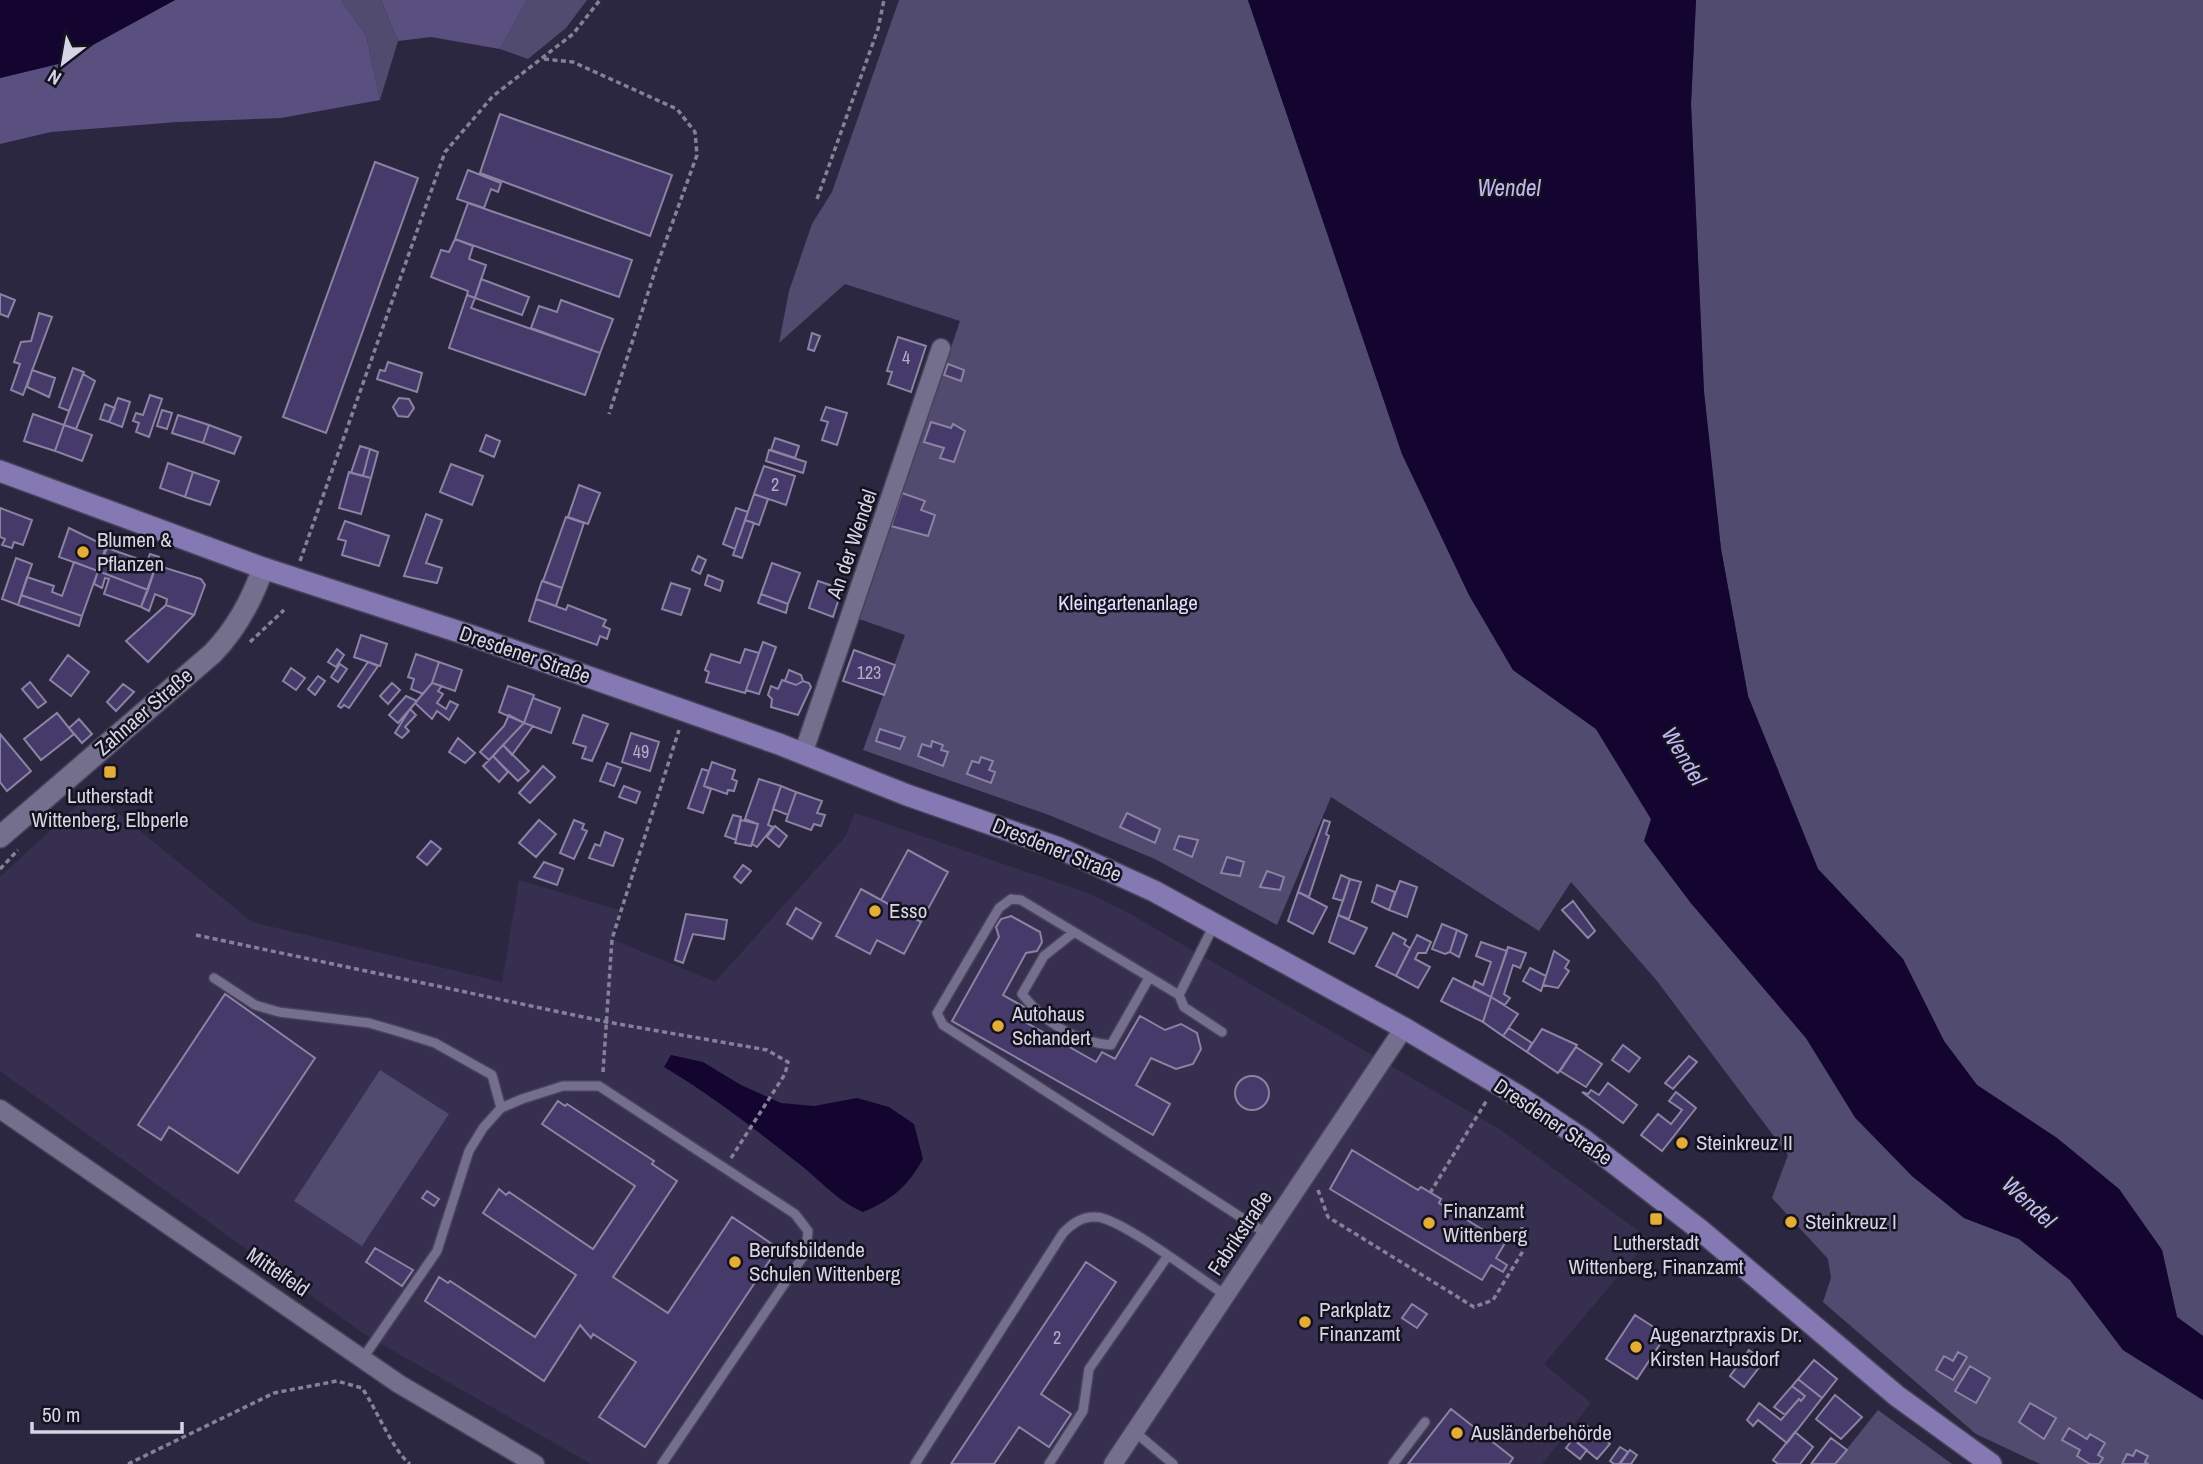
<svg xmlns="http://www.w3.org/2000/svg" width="2203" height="1464" viewBox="0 0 2203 1464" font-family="'Archivo Narrow',sans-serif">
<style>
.built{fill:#362f4f}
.green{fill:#514b6f}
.forest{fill:#595080}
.water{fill:#13052f}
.building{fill:#453a69;stroke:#8984a2;stroke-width:2}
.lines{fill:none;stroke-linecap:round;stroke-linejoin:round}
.lane-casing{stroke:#474358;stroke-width:12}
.street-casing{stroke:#474358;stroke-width:21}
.secondary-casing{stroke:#474358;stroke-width:24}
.primary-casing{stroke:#474358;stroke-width:24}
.path{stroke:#858297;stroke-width:3.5;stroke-dasharray:5 3.5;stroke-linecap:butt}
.lane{stroke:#746f8d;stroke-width:9}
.street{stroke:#746f8d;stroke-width:18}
.secondary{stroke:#746f8d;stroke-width:21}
.primary{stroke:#8479b3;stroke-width:21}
.poi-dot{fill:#e4ad35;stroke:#14121e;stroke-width:2.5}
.labels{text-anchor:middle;stroke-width:5;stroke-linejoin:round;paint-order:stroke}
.number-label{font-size:18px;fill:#b2aec6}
.poi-label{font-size:21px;fill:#d6d4e5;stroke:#14121e;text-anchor:start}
.street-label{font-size:21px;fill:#d6d4e5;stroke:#14121e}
.park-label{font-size:21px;fill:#e2defd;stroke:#14121e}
.water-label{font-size:23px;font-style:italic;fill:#c2b7f5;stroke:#14121e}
</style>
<rect width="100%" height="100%" fill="#2c2741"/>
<path class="built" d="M92,792l160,130 250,60 17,-102 100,30 -7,29 103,43 130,-145 10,-24 233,80 37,18 376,219 147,108 10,-9 -114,135 47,39 -49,61h-951l-227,-130 -364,-263v-194z"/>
<path class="green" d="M341,0h40l17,41 -18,59 -14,-65z
M527,0h60l-21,28 -38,31 -28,-10z
M899,0h349l154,454 67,141 44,75 83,59 55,90 39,83 116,136 49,80 57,58 52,42 55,21 51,41 53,70 80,50v64h-163l-64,-30 -153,-132 8,-24 -3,-19 -56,-61 16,-43 -131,-174 -86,-99 -32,49 -208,-134 -54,128 -122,-66 -106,-44 -186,-65 42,-115 -46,-16 101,-298 -115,-37 -66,59 10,-52 23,-67 20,-32z
M1696,0h507v1336l-26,-19 -15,-67 -43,-61 -62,-51 -80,-53 -33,-44 -41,-82 -85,-90 -70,-173 -27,-147 -17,-157 -13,-288z
M380,1070l69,44 -87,132 -68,-45z
M1878,1410l74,54h-117z"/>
<path class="forest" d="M175,0h166l25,35 14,65 -99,18 -104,4 -126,10 -51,12v-66l58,-14z
M381,0h146l-27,49 -69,-12 -33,4z"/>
<path class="water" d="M0,0h175l-117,64 -58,14z
M1248,0h448l-5,104 13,288 17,157 27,147 70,173 85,90 41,82 33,44 80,53 62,51 43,61 15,67 26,19v64l-80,-50 -53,-70 -51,-41 -55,-21 -52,-42 -57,-59 -49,-79 -116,-136 -46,-61 7,-22 -55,-90 -83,-59 -44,-75 -67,-141z
M671,1055l32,7 38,23 40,18 33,3 43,-8 32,9 25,17 9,35c-16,28 -31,41 -60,53 -26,-11 -43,-32 -65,-49 -43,-34 -87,-68 -134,-96z"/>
<path class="building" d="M500,114l172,61 -22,61 -170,-63z
M375,162l43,16 -92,255 -43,-16z
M468,170l33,13 -3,9 -7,-3 -7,19 -27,-9z
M468,203l164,57 -13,37 -164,-58z
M455,239l18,7 -4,13 17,6 -11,33 -8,-3 1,-4 -37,-14 10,-27 8,2z
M481,279l48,18 -7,18 -47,-17z
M0,294l15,6 -7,17 -8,-3z
M467,295l8,3 -4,10 129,45 -15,42 -136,-47z
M561,300l52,19 -13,34 -69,-25 8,-22 18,6z
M39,313l13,4 -29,78 -12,-5 9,-26 -6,-2 7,-20 10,-1z
M812,333l8,3 -6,15 -6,-2z
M898,337l28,9 -15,46 -23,-8 4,-12 -5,-1z
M388,362l34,11 -5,19 -40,-13 3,-9 5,1z
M948,364l16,6 -3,11 -17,-6z
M73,368l11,4 -15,39 -10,-4z
M32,370l23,8 -6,19 -22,-10z
M83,374l12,7 -19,48 -12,-4z
M150,395l12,4 -13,38 -13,-5 3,-9 -6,-2 3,-8 7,2z
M118,398l12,4 -8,25 -13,-5z
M399,398l10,1 5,9 -6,9 -10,-1 -5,-9z
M105,404l10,4 -6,14 -9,-3z
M826,407l21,6 -10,32 -15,-5 6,-18 -7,-2z
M162,410l10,3 -5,16 -10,-3z
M33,414l31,11 -9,26 -31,-10z
M178,415l31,10 -6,18 -31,-10z
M931,422l20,6 2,-4 12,7 -11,31 -14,-4 4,-10 -20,-6z
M64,425l28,10 -10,26 -27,-10z
M209,425l32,12 -7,17 -31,-11z
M486,435l14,6 -6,16 -14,-6z
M775,438l24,8 -4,12 -24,-8z
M360,446l10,3 -7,27 -12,-3z
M370,449l8,3 -7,26 -8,-2z
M769,450l37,12 -3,11 -37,-12z
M168,463l25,9 -8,25 -25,-9z
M451,464l32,12 -11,29 -32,-13z
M764,466l31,10 -9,29 -32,-11z
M193,472l26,9 -9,24 -25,-8z
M349,472l22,6 -10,36 -22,-6z
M579,485l21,8 -12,31 -20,-7z
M902,493l23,8 -4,9 14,5 -7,21 -37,-10z
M754,494l14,5 -9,26 -14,-5z
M0,508l32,12 -9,25 -9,-3 -2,6 -10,-3 3,-6 -5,-2z
M736,508l12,4 -13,37 -12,-5z
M426,514l16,6 -16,43 16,5 -5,15 -33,-7z
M566,517l18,6 -22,65 -19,-7z
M745,520l9,3 -12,35 -9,-3z
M345,521l44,15 -10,30 -37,-11 4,-14 -8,-2z
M69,528l37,18 -8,25 -39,-14z
M107,548l40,14 3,-8 9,3 -11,33 -50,-19z
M698,556l8,4 -6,14 -8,-4z
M16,558l16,6 -14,41 -16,-6z
M74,562l24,9 -16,45 -61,-21 6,-18 27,9 -2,6 10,4z
M772,563l28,10 -12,31 -27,-10z
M156,565l45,14 4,6 -11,30 -28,-10 1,-6 -12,-5 -6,17 -8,-4z
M98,571l50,19 -7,17 -37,-13 5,-15 -4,-1 -3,10 -8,-4z
M708,575l15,6 -3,10 -15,-6z
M542,581l20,7 -6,18 -20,-7z
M818,581l24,8 -9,28 -24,-9z
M671,583l19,6 -9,26 -19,-6z
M761,594l27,10 -2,9 -28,-10z
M21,595l61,21 -3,10 -61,-21z
M536,599l30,11 2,-5 38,15 -3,6 7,3 -3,10 -7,-3 -3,9 -68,-24z
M166,605l28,10 -46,47 -22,-21z
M361,635l26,9 -7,22 -26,-9z
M763,642l13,5 -17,47 -13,-4z
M337,649l7,6 -8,12 -8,-5z
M745,649l14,4 -14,40 -39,-11 3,-10 -4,-2 6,-16 29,9z
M854,650l41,15 -11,30 -41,-14z
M416,654l23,8 -7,21 -9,11 -12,-5 3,-10 -6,-2z
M68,655l21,17 -18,24 -21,-16z
M368,662l10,4 -29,42 -5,-3 -3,3 -3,-2z
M439,662l23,8 -7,21 -23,-8z
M340,664l7,5 -9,13 -7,-5z
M291,668l14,10 -9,12 -13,-9z
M789,670l12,5 2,6 -7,4 -11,-4z
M318,676l7,5 -10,14 -7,-6z
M782,680l14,5 7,-4 6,2 2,4 -13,28 -27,-8 1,-8 -4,-4 3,-9 7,3z
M30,682l16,20 -8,6 -16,-19z
M392,683l8,7 -12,14 -8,-8z
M432,683l10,3 -4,5 5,3 -6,9 9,6 4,-8 8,4 -9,15 -12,-9 -5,8 -17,-16z
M123,684l11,8 -18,19 -9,-9z
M508,686l26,9 -10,28 -25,-11z
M406,696l11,5 -19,22 -9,-8z
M533,698l27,10 -9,25 -27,-10z
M410,709l6,6 -11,12 4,4 -7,7 -7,-5z
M57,713l17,21 -33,26 -17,-21z
M509,715l15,8 -35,37 -9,-8 24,-26z
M583,715l25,9 -16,37 -10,-3 4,-11 -13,-4z
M79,719l13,15 -10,9 -13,-15z
M524,723l9,3 -21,29 -9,-10z
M880,729l25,8 -5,12 -24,-8z
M631,733l28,9 -9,29 -28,-9z
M0,734l31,37 -24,20 -7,-9z
M458,738l17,15 -10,10 -16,-11z
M932,741l11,4 -2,5 7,2 -5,14 -25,-10 4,-12 9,3z
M503,745l26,26 -11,10 -25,-25z
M493,756l15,16 -9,10 -16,-16z
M981,757l12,4 -4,9 6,2 -4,11 -24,-9 5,-13 7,2z
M712,762l23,8 -3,9 5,2 -3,10 -6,-1 -1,4 -23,-8z
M607,763l14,5 -7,18 -14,-5z
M543,766l12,11 -25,26 -11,-10z
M702,769l7,2 -5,15 7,3 -8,24 -15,-5z
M759,779l22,7 -13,39 5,2 -16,20 -5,-3 6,-20 -13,-5z
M624,786l16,6 -4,11 -17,-6z
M781,786l15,6 -8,23 -15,-6z
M796,792l26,9 -5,12 8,2 -4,11 -7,-2 -3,6 -25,-9z
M1127,813l33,16 -5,14 -35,-16z
M733,815l8,2 -5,23 -11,-4z
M539,820l17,14 -20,23 -17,-14z
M574,820l10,4 -2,5 5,2 -13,28 -14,-6z
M741,820l17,4 -7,22 -16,-3z
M1324,820l6,2 -4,12 3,2 -20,61 -11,-5z
M775,826l12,10 -8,11 -12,-10z
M605,832l18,7 -10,27 -24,-8 6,-14 5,2z
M1179,836l19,4 -6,17 -18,-8z
M431,841l10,8 -14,16 -10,-8z
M908,850l40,22 -27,50 -40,-22z
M1227,857l17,5 -4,14 -19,-3z
M544,862l19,7 -6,16 -23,-8z
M743,865l8,6 -10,12 -7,-6z
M1267,871l17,6 -4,13 -20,-3z
M1341,875l9,4 -7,22 -10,-3z
M1350,879l11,3 -12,37 -11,-4z
M1400,881l17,6 -10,30 -18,-7z
M1377,885l18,7 -6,18 -17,-8z
M861,889l60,33 -17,32 -27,-14 -7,14 -34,-18z
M1298,892l29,15 -14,27 -25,-13z
M1573,901l22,30 -7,7 -26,-28z
M796,908l25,15 -9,16 -25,-15z
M686,914l41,6 -3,19 -31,-5 -10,29 -8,-3z
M1338,915l29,13 -13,26 -25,-12z
M1011,916l29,16 2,10 -5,9 -11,2 -23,42 23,13 -6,11 76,43 6,-10 13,7 25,-43 25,14 16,-6 16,9 4,16 -8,15 -17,5 -25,-11 -15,27 34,19 -17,31 -201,-114 47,-84 -3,-10 5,-8z
M1442,924l15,6 -7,22 -5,2 -13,-5z
M1457,930l10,5 -8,22 -9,-5z
M1393,933l13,7 -2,4 6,4 -14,28 -20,-10z
M1417,935l14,7 -5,11h-8l-3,6 15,8 -12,21 -22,-12z
M1481,942l26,9 -16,46 -18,-10 2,-6 8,4 8,-23 -15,-6z
M1508,947l18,6 -6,15 -7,-3 -9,29 6,4 -5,7 -14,-8z
M1554,951l15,10 -4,7 4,3 -11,17 -15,-3z
M1530,968l16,8 -5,15 -18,-10z
M1453,978l38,19 -8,25 -42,-21z
M225,994l90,64 -77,115 -69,-46 -8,13 -23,-15z
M1491,997l27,17 -15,22 -20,-14z
M1509,1028l23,15 -5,9 -24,-16z
M1542,1029l35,16 -19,28 -31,-21z
M1623,1045l17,13 -11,14 -17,-12z
M1576,1047l26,17 -16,23 -26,-16z
M1689,1056l8,6 -24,27 -8,-6z
M1235 1093a17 17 0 1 1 34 0a17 17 0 1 1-34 0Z
M1608,1083l29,22 -14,18 -41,-31 6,2 3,-4 8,5z
M1676,1092l20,16 -34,43 -21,-16 17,-21 13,10 11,-14 -13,-9z
M558,1101l7,5 2,-2 87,57 -2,3 25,17 -64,96 55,36 64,-96 46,31 -133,199 -46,-30 37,-55 -43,-28 -2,4 -11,-13 -36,56 -119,-80 14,-24 9,6 2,-2 85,56 41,-62 -93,-62 16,-24 7,6 3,-3 84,57 42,-63 -93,-62z
M1352,1150l66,40 3,-3 20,12 -2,4 66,40 -9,15 11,7 -4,7 -12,-7 -9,15 -152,-91z
M427,1191l12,8 -5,7 -12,-8z
M375,1248l38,22 -11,16 -36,-24z
M1086,1262l30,20 -75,112 30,20 -22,33 -30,-20 -25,37h-43z
M1412,1304l15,10 -10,14 -15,-10z
M1635,1315l31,20 -29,44 -31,-20z
M1749,1350l15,11 -20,26 -14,-11z
M1958,1352l9,5 -14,23 -17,-10 8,-14 9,5z
M1814,1360l23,19 -15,19 -24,-19z
M1970,1366l20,12 -14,25 -21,-12z
M1798,1379l24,19 -35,45 -29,-23 -5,6 -6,-6 12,-17 22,17 18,-21 2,2 4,-5 -13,-10z
M1792,1386l13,10 -4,5 -2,-2 -14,16 -11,-8z
M1835,1395l27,22 -21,22 -25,-20z
M2030,1403l26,15 -12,21 -25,-17z
M1451,1409l62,49 -4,6h-101z
M1585,1424l25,20 -13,15 -24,-20z
M2069,1428l18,11 3,-5 15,9 -7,12 5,3 -4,6h-9l-13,-8 3,-6 -18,-10z
M1795,1432l18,15 -13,17h-22l-5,-4z
M1831,1438l16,12 -12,14h-24z
M1573,1439l14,11 -7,9 -14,-11z
M1620,1447l8,5 -9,12h-5l-4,-3z
M1630,1450l7,5 -6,9h-11z
M2136,1450l12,6 -3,6 3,2h-26l5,-10 6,2z"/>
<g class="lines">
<defs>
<path id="lane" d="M1073,933l-29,23 -22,38c22,28 53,48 89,51l38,-67
M214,978l41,27 24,7 90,11 31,9 35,11 57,32 9,33
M1179,995l35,-70
M1222,1032l-38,-25 -5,-12 -158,-95 -10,-1 -12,9 -62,105 6,12 324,209
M363,1358l74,-107 32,-100 14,-23 18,-20 21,-9 41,-13h36l196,128 13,17 -2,21 -144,212
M1135,1432l38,32
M915,1464l148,-231c9,-9 19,-17 33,-16 23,0 105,62 129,78
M1049,1464l34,-53 6,-42 78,-112
M1393,1464l32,-42"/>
<path id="street" d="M803,754l138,-406
M0,1109l399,275 136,80
M1113,1464l291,-436"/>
<path id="secondary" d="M0,837l213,-184c24,-25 39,-53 50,-85"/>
<path id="primary" d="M0,471l263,97 215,70 301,106 128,51 152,53 95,43 250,137 116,69 64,43 115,89 198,167 94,68"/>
</defs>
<use href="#lane" class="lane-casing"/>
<use href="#street" class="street-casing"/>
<use href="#secondary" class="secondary-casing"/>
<use href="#primary" class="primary-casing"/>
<path class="path" d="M544,59l29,3 104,47 18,23 2,23 -41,113 -47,146
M817,199l61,-170 6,-29
M300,561l145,-409 48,-56 80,-62 27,-34
M250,642l34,-32
M0,869l18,-19
M196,935l411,87 160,28 21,12 -3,12 -54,84
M603,1072l9,-133 67,-209
M1318,1190l10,27 146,90 19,-7 30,-49 -1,-24
M1430,1193l57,-93
M128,1464l146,-71 63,-12 25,7c14,20 31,63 48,76"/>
<use href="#lane" class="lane"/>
<use href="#street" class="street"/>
<use href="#secondary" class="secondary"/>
<use href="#primary" class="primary"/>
</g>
<g class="poi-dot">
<circle cx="83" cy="552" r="7"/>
<rect x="103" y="765" width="14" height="14" rx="3.5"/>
<circle cx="875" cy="911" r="7"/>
<circle cx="998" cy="1026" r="7"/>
<circle cx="1682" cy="1143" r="7"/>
<rect x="1649" y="1212" width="14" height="14" rx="3.5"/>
<circle cx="1791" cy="1222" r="7"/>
<circle cx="1429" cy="1223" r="7"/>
<circle cx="735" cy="1262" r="7"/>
<circle cx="1305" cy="1322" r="7"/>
<circle cx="1636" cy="1347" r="7"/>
<circle cx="1457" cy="1433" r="7"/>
</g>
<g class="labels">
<g class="number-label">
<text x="906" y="364">4</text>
<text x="775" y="491">2</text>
<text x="869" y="679">123</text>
<text x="641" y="758">49</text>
<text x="1057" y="1344">2</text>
</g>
<g class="poi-label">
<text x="97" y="547">Blumen &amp;<tspan x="97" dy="24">Pflanzen</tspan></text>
<text x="110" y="803" text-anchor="middle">Lutherstadt<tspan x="110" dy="24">Wittenberg, Elbperle</tspan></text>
<text x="889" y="918">Esso</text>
<text x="1012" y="1021">Autohaus<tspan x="1012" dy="24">Schandert</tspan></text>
<text x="1696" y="1150">Steinkreuz II</text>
<text x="1443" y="1218">Finanzamt<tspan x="1443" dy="24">Wittenberg</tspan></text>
<text x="1805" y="1229">Steinkreuz I</text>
<text x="1656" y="1250" text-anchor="middle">Lutherstadt<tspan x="1656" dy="24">Wittenberg, Finanzamt</tspan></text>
<text x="749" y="1257">Berufsbildende<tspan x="749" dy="24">Schulen Wittenberg</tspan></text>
<text x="1319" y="1317">Parkplatz<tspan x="1319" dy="24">Finanzamt</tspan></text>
<text x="1650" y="1342">Augenarztpraxis Dr.<tspan x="1650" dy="24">Kirsten Hausdorf</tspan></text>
<text x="1471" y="1440">Ausländerbehörde</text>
</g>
<g class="street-label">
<text transform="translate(852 544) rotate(-71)" y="7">An der Wendel</text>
<text transform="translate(525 655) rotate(19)" y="7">Dresdener Straße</text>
<text transform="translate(144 712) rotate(-41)" y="7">Zahnaer Straße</text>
<text transform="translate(1057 850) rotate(22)" y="7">Dresdener Straße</text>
<text transform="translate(1553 1122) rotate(34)" y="7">Dresdener Straße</text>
<text transform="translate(1240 1233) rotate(-56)" y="7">Fabrikstraße</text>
<text transform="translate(278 1272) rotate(34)" y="7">Mittelfeld</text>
</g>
<g class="park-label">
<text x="1128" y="610">Kleingartenanlage</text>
</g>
<g class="water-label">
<text x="1509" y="196">Wendel</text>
<text transform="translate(1684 756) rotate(59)" y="8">Wendel</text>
<text transform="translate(2029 1202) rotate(43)" y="8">Wendel</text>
</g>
</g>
<g transform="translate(63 63) rotate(211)" stroke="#14121e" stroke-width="5" paint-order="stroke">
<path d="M0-5L12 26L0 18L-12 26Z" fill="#d6d4e5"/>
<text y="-10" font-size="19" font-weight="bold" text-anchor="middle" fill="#d6d4e5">N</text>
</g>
<path d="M32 1422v10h150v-10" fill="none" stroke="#d6d4e5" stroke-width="3.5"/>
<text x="42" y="1422" font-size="21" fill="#d6d4e5" stroke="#14121e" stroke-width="5" paint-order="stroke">50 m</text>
</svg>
